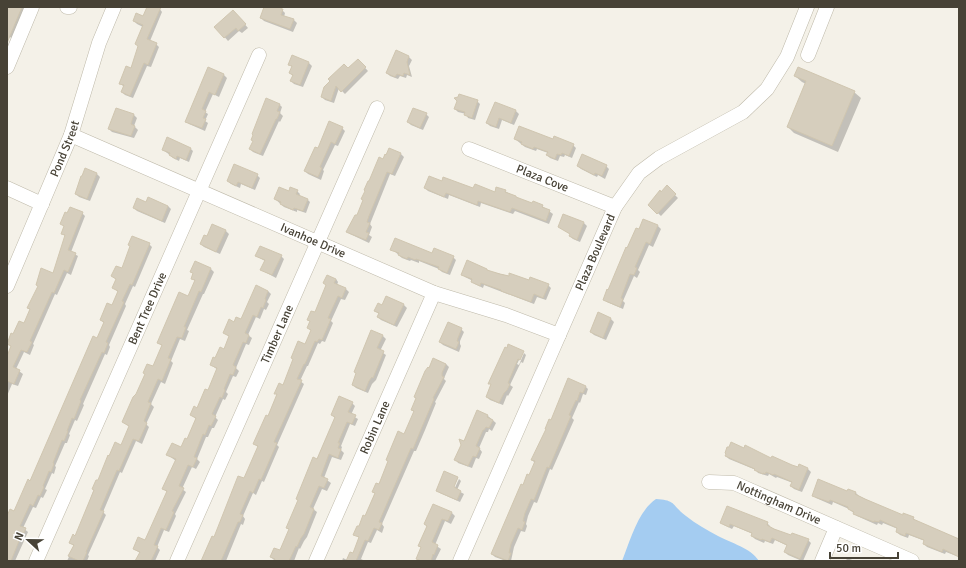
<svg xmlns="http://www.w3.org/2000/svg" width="966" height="568" viewBox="0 0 966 568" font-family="Signika,sans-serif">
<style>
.water{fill:#a4ccf1}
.shadow{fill:#0003}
.building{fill:#d6cebd;stroke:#d0c6b0}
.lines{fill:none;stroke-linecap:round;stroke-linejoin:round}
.minor-casing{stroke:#bfbaaa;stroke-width:15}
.minor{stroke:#fff;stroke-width:14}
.labels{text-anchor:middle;stroke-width:3.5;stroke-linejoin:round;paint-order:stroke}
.street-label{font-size:12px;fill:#474236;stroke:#fff}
</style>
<rect width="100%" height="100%" fill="#f4f1e8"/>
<path class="water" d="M656,499c21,1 16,7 30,17 10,8 21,14 32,20 13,7 33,12 41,25h-137c8,-20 16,-50 34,-62z"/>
<path class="shadow" d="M7,7h24l-14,33 -10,-4z
M148,7h12l-1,1 3,4 -12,29 6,3 3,3 -8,20 -4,-1 -14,32 -8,-3 -3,-3 2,-5 -4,-4 11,-14 8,-23 4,-19 -6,-3 -3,-3 10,-4z
M265,7h12l4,2 4,4 -1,4 10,3 3,3 -4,9 -29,-11 -3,-3z
M236,14l12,14 -6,5 -3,-2 -11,10 -12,-14z
M396,52l13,5 3,3 -3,6 3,11 -5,-2 -1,3 -6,-2 -2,3 -8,-3 -3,-3z
M293,56l16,7 3,3 -9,21 -9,-3 -3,-3 2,-5 -3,-3 2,-6 -2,-3z
M358,60l10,11 -23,23 -6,-6 -5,15 -9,-3 -3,-3z
M209,68l15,7 3,3 -8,19 -6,-3 -8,18 3,2 -3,7 3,2 -3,8 -16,-7 -3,-3z
M795,76l59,16 7,6 -23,54 -44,-19 -6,-6 18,-43 -4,-2z
M477,101l3,3 -5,16 -7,-2 -2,-4 -8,-2 -3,-3z
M495,103l21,8 3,3 -5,11 -12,-5 -3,9 -9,-3 -3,-3z
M279,104l3,3 -2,6 3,3 -3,6 -1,-1 -16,35 -10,-4 -3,-3 4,-8z
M426,114l3,3 -6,13 -12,-5 -3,-3z
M134,115l3,3 -3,8 4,4 -4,8 -22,-6 -3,-3z
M342,128l3,3 -7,15 -3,-1 -12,25 1,1 -3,9 -13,-6 -3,-3 13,-21z
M515,139l38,1 20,5 3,3 -4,10 -7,-3 -1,2 -4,-1 -2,5 -8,-3 -3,-3 1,-2 -11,-4 -1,2 -11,-4z
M190,148l3,3 -4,11 -9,-4 -1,3 -6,-3 -3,-3 -7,-5z
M390,149l11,5 3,3 -9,19 -5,-2 -20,50 2,3 -3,8 3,2 -3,6 -19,-9 -3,-2 10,-15 13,-34 17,-27z
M578,166h28l3,3 -4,10 -7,-4 -1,2 -16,-8z
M86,170l11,4 3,3 -10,24 -11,-4 -3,-3z
M257,175l3,3 -5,12 -14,-6 -1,4 -9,-4 -3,-3z
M442,182l53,11 10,-2 12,7 16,6 9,2 11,8 -4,10 -34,-13 -2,3 -32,-11 -1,4 -31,-12 -1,4 -20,-8 -3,-3z
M667,187l11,11 -17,18 -12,-11z
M297,191l3,3 -1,2 8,3 3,3 -4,11 -9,-3v2l-13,-5 -9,-8 14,-7z
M168,206l3,3 -6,14 -28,-12 -3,-3z
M82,213l3,3 -14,36 7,4 -7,19 -4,-2 -10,22 -2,-1 -22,50 1,1 -4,10 -6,-3 -8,17 7,5 -5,12 -6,-2 -5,12v-37l5,-12 -4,-4 6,-8 11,-10 6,-15 -3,-2 25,-33 13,-38 -4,-4 3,-6 -3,-3z
M644,220l14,6 3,3 -8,18 -4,-2 -11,25 2,2 -3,6 -3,-2 -11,25 2,2 -2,6 -16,-7 -3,-3z
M584,223l3,3 -7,16 -7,-3 -3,-3v-2l-11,-7z
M213,225l13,6 3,3 -9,20 -16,-7 -3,-3 6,-7z
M149,244l3,3 -17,40 -2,-1 -8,18 1,2 -17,39 1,2 -3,8 -2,-1 -22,50 1,1 -7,16 -2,-1 -6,14 1,1 -3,8h-2l-10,23 1,1 -2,7 -2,-1 -7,16 2,1 -4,8 -2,-1 -5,11 -3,-1 -10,21 5,4 -13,29h-8v-42l8,-7 16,-30 67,-143 6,-16 -3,-3 11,-14 6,-14 -4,-4 3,-8 -5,-4 10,-6z
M392,249l61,8 3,3 -6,15 -8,-3 -3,-3 -20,-8v2l-8,-3 -1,1 -8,-3z
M256,256h25l3,3 -8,19 -11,-6 -3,-3 3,-8z
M195,263l16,6 3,3 -10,22h-1l-16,36 2,1 -4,10 -5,-2 -9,22 2,2 -8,21 -4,-2 -10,22 3,3 -8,17 3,3 -7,17 -6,-3 -14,32 -2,-1 -17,40 3,3 -18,40 1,1 -2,5h-20l7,-15 -4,-3 6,-6 21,-56 2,1 23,-36 8,-19 -7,-5 14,-28 17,-26 9,-22 -5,-3 30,-45 8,-16 -4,-4z
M487,270l1,1 60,14 3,3 -5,12 -9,-3 -3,7 -50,-19 -1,3 -8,-4 -2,-3 -8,-4 -3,-3z
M336,279l2,3 -1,3 9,4 3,3 -4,8 -4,-1 -10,22 2,2 -8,19 -3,-1 -2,3 -2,-1 -10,23h-1l-7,15 4,3 -27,61 2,2 -15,35 -2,-1 -6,14 -3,-2 -10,23 2,3 -2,6 -2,-1 -15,37h-24l43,-82 13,-32 -4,-3 14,-27 9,-22 -1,-2 7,-7 22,-41 7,-14 -4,-3 7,-15z
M268,291l3,3 -4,8 2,2 -3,6 -2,-1 -4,10 -4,-2 -8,18 4,3 -3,7 -3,-1 -10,24 3,3 -3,6 -3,-1 -7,16 2,2 -3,6 -2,-1 -8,18 3,3 -4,8h-2l-4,9h-2l-9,22 3,3 -4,7 -4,-2 -10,22 4,3 -11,22 1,2 -7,16 -5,-2 -7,17 3,3 -5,11h-18l3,-8 -6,-4 12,-7 21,-50 -3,-3 12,-28 -8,-6 14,-6 5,-8 9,-22 -5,-4 6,-6 12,-17 9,-22 -7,-5 13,-15 6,-13 -6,-4 10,-10 8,-2z
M386,298l18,7 3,3 -10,19 -16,-7 -3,-3 1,-3 -4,-3 8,-5z
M598,313l13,6 3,3 -8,18 -12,-5 -3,-3z
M461,329l3,3 -4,9v3l1,2 -2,6 -16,-7 -3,-3z
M371,331l12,5 3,3 -6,12 6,4 -10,25 -4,4 -4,9 -12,-5 -3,-3 4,-11 -2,-2z
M523,352l-6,12 2,1 5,-12 2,2 -3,8 -2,-1 -11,23 3,2 -5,9 -1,-1 -4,10 -13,-5 -3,-3 4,-12 -1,-2z
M434,359l12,5 3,3 -4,9 -1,3 2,2 -11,21 1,1 -11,27 -9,21h-2l-32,73 2,3 -2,6 -5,-3 -6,13 -3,-1 -7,17 4,2h-23l1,-3 4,2 6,-6 7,-16 -6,-4 11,-17 10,-24 -2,-2 6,-6 26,-50 10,-22 -3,-3 5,-11 -2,-2z
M585,386l3,3 -2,6 -3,-1 -3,9 -1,-1 -7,16 2,2 -22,50 -2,-1 -13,34 -3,-1 -6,14 -2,8 1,2 -2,6 -4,-1 -7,16 -3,14h-5l-11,-4 -3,-3 31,-68 7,-10 5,-13 -3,-3 19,-39z
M352,403l3,3 -4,9 7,4 -3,7 -5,-2 -9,22 1,1 -1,3 3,3 -3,7 -9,-3 -8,21 7,5 -4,8 -5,-2 -9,20 4,3 -10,25 -3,4 -4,8 -1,-1 -5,13h-19l-4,-4 10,-6 9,-21 -3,-2 48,-110 -3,-3z
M478,411l10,5 8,7 -4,8 -3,-2 -1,3h-2l-7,16 3,4 -3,7 -3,-1 -4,10 -14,-5 -2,-3z
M726,456l46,3 26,9 10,1 3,3 -9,20 -8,-3 -3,-3 2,-3 -16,-6 -1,1 -7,-4 -1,2 -10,-3 -2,-3 -27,-11z
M445,473l13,5 -7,14h2l6,-13 2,2 -4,9 7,4 -4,8 -20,-9 -3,-3z
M848,490l8,3 3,3 44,21 10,1 3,3 43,18v18l-13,-5 -1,2 -18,-7 -3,-3 1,-3 -16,-6 -1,3 -8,-3 -3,-3 1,-3 -15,-6 -1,2 -4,-2 -1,2 -20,-9 -8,-7 -16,-7 -1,3 -16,-7 -3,-3 34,-3z
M433,505l19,8 3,3 -4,8 -6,-3 -10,24 6,4 -6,12h-15l-3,-3 5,-10 -3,-3 8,-18 -2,-3z
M721,522l46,1 3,3v1l22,10 16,3 3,3 -8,18h-1l-14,-6 -3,-3 3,-6 -13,-6 -2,4 -8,-3 -1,2 -9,-4 -3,-3 1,-2 -19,-8 -2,3 -8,-4z
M847,558l8,3h-9z"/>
<path class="building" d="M7,7h15l-15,36z
M147,7h14l-14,32 10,4 -9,22 -4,-2 -14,33 -9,-4 3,-7 -5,-1 7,-18 5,2 7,-22 -3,-2 8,-19 -10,-4 3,-8 7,3z
M264,7h18l-1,2h2l-2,6 13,4 -4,10 -30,-11z
M233,10l13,14 -8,7 -2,-3 -12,10 -10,-11z
M396,50l13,6 -2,6 3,13 -6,-2 -1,3 -6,-2 -2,3 -9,-4z
M292,55l17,7 -9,23 -10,-4 3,-6 -4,-2 3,-7 -4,-1z
M358,59l8,8 -25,25 -5,-6 -5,15 -10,-4 3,-10 6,-6 -2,-2 16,-15 4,4z
M208,67l16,7 -9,21 -6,-3 -7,17 4,2 -3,7 3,1 -4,9 -17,-6z
M798,67l57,24 -23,55 -45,-19 19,-46 -12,-5z
M459,94l19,6 -6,18 -8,-3 1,-3 -11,-3 3,-8 -3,-3 4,-1z
M266,98l14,6 -3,7 3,1 -3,7h-1l-16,35 -11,-5 4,-8 -2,-1 2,-5 -1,-1z
M495,102l21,8 -5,13 -12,-5 -3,9 -10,-4z
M116,108l18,6 -3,10 4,2 -4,10 -23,-7z
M413,108l14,5 -7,15 -13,-6z
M329,121l14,6 -8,17 -4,-2 -11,25 2,1 -4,9 -14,-6 11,-24 3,1z
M519,126l34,13 1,-3 20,8 -5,12 -7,-3 -1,2 -4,-1 -2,5 -9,-4 2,-3 -14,-5 -1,2 -12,-5 1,-2 -8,-3z
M167,137l24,11 -5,12 -9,-4 -1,3 -7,-4 1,-2 -8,-3z
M389,148l12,5 -9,21 -5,-2 -18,44 -2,6 3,1 -4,9 3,1 -3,7 -20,-8 9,-17h2l6,-15 -2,-1 4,-8 -1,-1 4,-9h1l10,-24 4,2 2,-5 1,1z
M582,154l25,11 -5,11 -7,-3 -1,2 -17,-9z
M234,164l24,10 -6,14 -14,-6 -2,4 -9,-5z
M85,168l12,5 -10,26 -12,-5 6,-18h1z
M429,176l13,5 1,-4 30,11 2,-4 20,8 1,-5 10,3 -1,2 11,4v1l16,6 1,-2 10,4 -1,2 8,3 -4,11 -34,-13 -2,4 -32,-11 -1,4 -31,-12 -2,4 -20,-9z
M667,185l9,9 -19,20 -9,-9 12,-15 1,2z
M279,187l10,4 1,-4 8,3 -2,4 12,5 -5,12 -9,-3 -1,2 -13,-6 1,-2 -7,-3z
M148,197l20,9 -6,15 -29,-13 4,-10 9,4z
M70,207l13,5 -15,38 8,3 -8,19 -4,-2 -10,23 -2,-1 -22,49 2,1 -5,10 -6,-2 -8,17 7,3 -6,14 -7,-3v-25l4,-10 -4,-2 4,-11 2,1 6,-13 5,2 6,-14 -3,-1 11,-22 -2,-1 5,-17 12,5 12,-38 -4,-1 3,-8 -4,-2 5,-12 2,1z
M563,214l21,8 -7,18 -8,-4 1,-2 -12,-7z
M643,219l15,6 -8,19 -4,-2 -11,25 2,1 -3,7 -4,-1 -9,24 2,1 -3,8 -17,-7 4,-11 1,1 18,-43 1,1 9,-20 3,1z
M212,224l14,6 -10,22 -16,-8 4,-9 3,1z
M132,236l18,7 -18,42 -2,-1 -8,17 2,1 -18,40 2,1 -4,10 -2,-1 -22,48 1,1 -7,18 -2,-1 -5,13h1l-4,10 -2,-1 -9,23 1,1 -3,8 -2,-1 -6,15 1,1 -4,9 -2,-1 -5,11 -3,-2 -10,22 6,2 -4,9 -1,-1 -10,25h-4v-45l3,-7 4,2 14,-32 2,2 63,-145 4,2 7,-16 -4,-2 7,-17 5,2 6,-14 -6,-3 4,-9 -5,-3 5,-10 6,2 8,-22 -2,-1z
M395,238l37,15 2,-5 20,8 -7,17 -9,-4 1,-2 -23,-8 -1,1 -7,-3 -1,2 -9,-4 1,-2 -9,-3z
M260,246l22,9 -10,20 -12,-5 5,-10 -10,-4z
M467,260l20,9v1l13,4 9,2v-3l20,7 1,-3 19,7 -6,14 -9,-4 -3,8 -30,-11v-1l-20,-7 -1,3 -9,-4 1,-3 -11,-4z
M195,261l16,7 -10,24 -2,-1 -15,36h2l-4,11 -5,-1 -9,21 3,1 -9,22 -4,-2 -10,23 3,1 -7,18 3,2 -8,18 -6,-2 -14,32 -2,-1 -17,40 4,1 -18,41h1l-4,9h-4l-11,-5 6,-11 -5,-2 4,-9 2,2 19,-46 -2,-1 4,-9h2l10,-25 1,1 6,-14 6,3 8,-19 -7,-4 11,-25 3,-3 9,-20 -2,-1 4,-9 6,2 9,-21 -5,-2 22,-51 9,4 7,-16 -4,-1 2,-6 -3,-1z
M327,275l9,4 -2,4 12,5 -4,10 -4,-2 -10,22 3,1 -9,21 -3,-1 -2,3 -2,-1 -10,23h-1l-7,15 5,1 -28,62 3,1 -16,37 -2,-1 -6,14 -3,-2 -10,23 3,1 -3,7h-2l-17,39h-20l11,-25 2,1 24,-61 6,2 14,-32 -5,-2 13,-29 2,1 9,-22h-3l5,-11 4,2 10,-26 -2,-1 7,-17 7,3 6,-14 -4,-2 3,-7 -3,-1 4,-9 4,1 11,-27 -3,-2z
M256,285l12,6 -3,8 1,1 -3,8 -2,-1 -4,10 -4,-2 -8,18 4,2 -3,8 -3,-1 -10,23 3,2 -3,8 -3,-1 -6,15 1,1 -3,8 -2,-1 -8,17 4,2 -5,10 -2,-1 -4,10 -2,-1 -9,23 3,1 -4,9 -5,-2 -9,21 5,2 -12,23 2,1 -8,18 -5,-2 -7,17 4,1 -7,15h-16l5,-9 -7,-3 5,-12 7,3 22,-49 -5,-2 14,-30 -10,-4 6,-12 9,4 4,-9 2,1 9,-21 -6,-3 4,-9 3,2 8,-19 3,1 9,-22 -7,-3 3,-8 2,1 5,-11 4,2 5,-13 -6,-3 6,-14 5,3 2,-5 5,2z
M386,296l18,8 -10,21 -17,-8 2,-4 -5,-2 4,-8 4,2z
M598,312l13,6 -8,20 -13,-6z
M448,322l14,6 -4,10 -1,3 2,1 -3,7 -17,-7z
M371,330l12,5 -6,13 7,3 -11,27 -1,-1 -3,4 -4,10 -13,-6 4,-12 -2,-1z
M508,344l16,7 -4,9 -2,-1 -10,24 2,1 -3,6 -3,3 -5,10 -13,-6 5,-13h-3l17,-37 2,1z
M433,358l13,6 -4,9v3l2,1 -11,21 1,1 -12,28 -9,22 -2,-1 -32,74 3,1 -3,7 -5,-2 -6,13 -3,-1 -9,21h-10l4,-9 3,1 6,-16 -6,-2 4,-9h2l4,-11 2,1 10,-23 -3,-1 4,-9 3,1 9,-23 -2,-1 12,-29 6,3 10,-23 -3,-1 5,-12 -2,-1 11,-26 3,-4 1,1z
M568,378l18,8 -3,7 -3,-1 -3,9 -1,-1 -7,15 2,1 -22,52 -2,-1 -13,33 -3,-1 -6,14 -2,8 2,1 -3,8 -4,-2 -7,16 -2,9h2l-3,8 -17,-7 30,-70 2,1 4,-11 2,1 6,-14 -4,-1 15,-31h-1l4,-10 2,1z
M339,396l14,6 -5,10 8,3 -4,9 -5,-2 -9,21h2l-2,5 3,1 -3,9 -9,-4 -8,22 7,3 -4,9 -5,-2 -9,21 4,2 -10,25 -3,4 -4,9 -1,-1 -7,15h-15l1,-2 -5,-2 4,-9 6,2 9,-21 -3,-1 12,-28 -2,-1 17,-42 4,2 18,-42 -4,-2z
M477,410l11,5 -1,2 6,3 -4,8 -3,-1 -2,3h-1l-7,16 4,2 -4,9 -3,-1 -5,10 -14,-6 7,-15 -2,-6 5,2z
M731,442l13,6 1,-3 26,13 1,-2 20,9 6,2 1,-3 9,4 -9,22 -9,-4 2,-4 -18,-8 -1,1 -7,-3 -1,2 -2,-1v1l-9,-4 1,-1 -30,-13 1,-2 -1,-1 2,-6h2z
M444,471l14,6 -4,10 7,4 -4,9 -21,-9z
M818,479l29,12 1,-2 8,3 -1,2 10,5 38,16v-2l11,4 -1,2 46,20v18l-16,-8 -1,3 -19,-8 1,-4 -18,-7 -1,3 -9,-4 1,-4 -17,-8 -1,2 -5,-1v1l-21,-8 1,-2 -6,-3v-2l-18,-7 -1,2 -17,-6z
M433,504l19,8 -4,9 -6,-2 -10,23 6,3 -4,10 -1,-1 -2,7h-9l-6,-2 5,-12 -3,-1 9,-20 -3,-2z
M727,506l41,16 -1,3 7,4 17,6 1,-2 17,6 -9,20 -16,-7 3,-7 -15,-7 -2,4 -8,-3 -1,1 -10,-4 1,-3 -22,-9 -1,3 -9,-4z"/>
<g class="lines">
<defs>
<g id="minor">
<path d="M67,7h3"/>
<path d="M808,55l19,-48"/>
<path d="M7,67l25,-60"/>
<path id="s1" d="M71,135l363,158 72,22 53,20"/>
<path id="s2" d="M469,149l146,58"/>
<path d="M7,188l35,16"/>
<path id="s3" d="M7,286l64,-151 28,-92 15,-36"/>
<path id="s4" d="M709,482l25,1 178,78"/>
<path id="s5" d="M36,561l223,-506"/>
<path id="s6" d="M177,561l200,-453"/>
<path id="s7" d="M316,561l118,-268"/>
<path id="s8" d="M460,561l155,-354 24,-34 20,-15 84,-46 24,-23 20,-32 20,-50"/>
<path d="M822,561l14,-33"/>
</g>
</defs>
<use href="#minor" class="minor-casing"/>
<use href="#minor" class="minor"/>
</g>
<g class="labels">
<g class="street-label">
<text dy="4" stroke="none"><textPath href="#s3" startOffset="149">Pond Street</textPath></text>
<text dy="4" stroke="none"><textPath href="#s2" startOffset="79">Plaza Cove</textPath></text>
<text dy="4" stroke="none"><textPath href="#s1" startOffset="264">Ivanhoe Drive</textPath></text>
<text dy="4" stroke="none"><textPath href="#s8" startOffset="337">Plaza Boulevard</textPath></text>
<text dy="4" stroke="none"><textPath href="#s5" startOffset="276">Bent Tree Drive</textPath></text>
<text dy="4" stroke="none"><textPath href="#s6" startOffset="248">Timber Lane</textPath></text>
<text dy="4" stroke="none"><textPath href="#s7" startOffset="146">Robin Lane</textPath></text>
<text dy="4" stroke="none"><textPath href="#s4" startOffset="74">Nottingham Drive</textPath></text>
</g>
</g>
<rect width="966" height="568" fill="none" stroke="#474236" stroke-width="16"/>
<g transform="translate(28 540) rotate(292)" stroke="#ffffff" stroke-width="3" paint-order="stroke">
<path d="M0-3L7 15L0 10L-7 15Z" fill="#474236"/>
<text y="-6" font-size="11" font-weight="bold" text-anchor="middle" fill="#474236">N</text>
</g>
<path d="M830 552v6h68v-6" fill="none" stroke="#474236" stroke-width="2"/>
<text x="836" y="552" font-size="12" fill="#474236" stroke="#ffffff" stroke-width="3" paint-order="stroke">50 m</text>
</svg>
